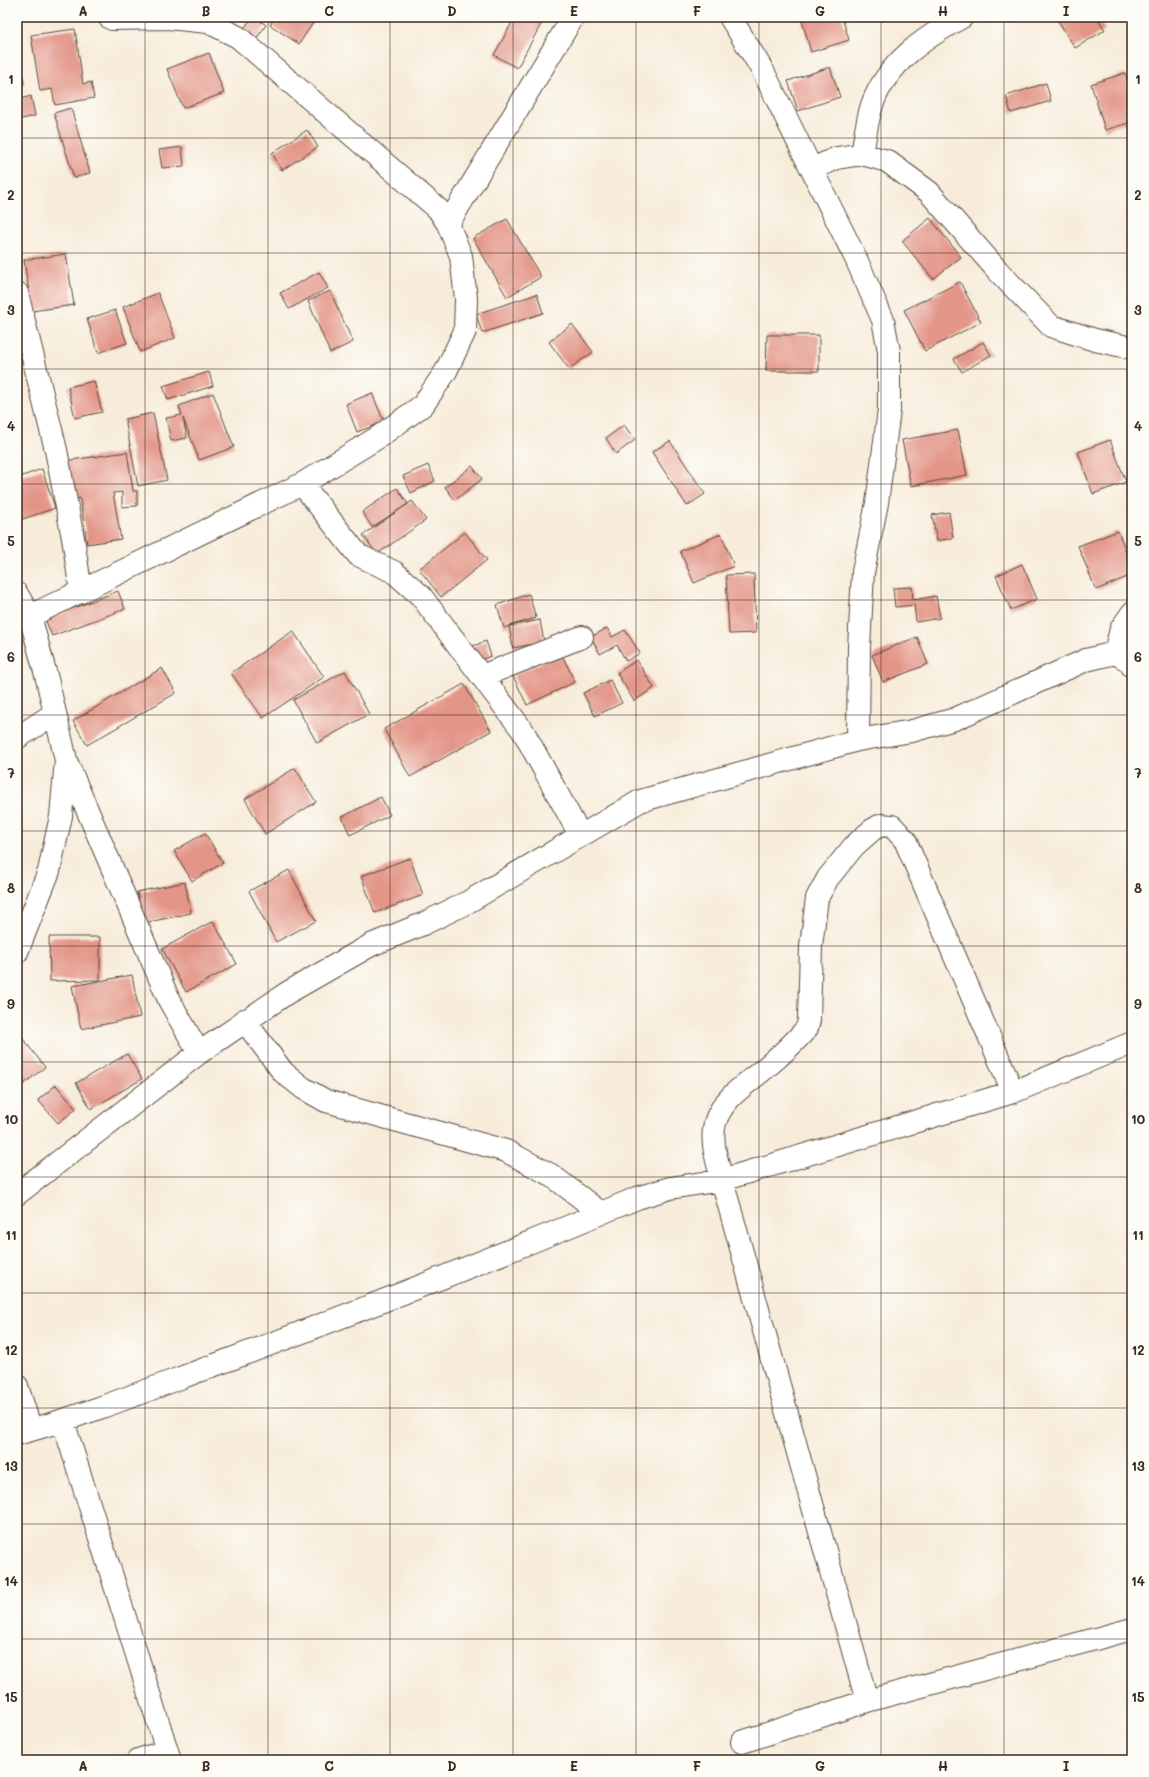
<svg xmlns="http://www.w3.org/2000/svg" width="1149" height="1777" viewBox="0 0 1149 1777" font-family="Mali,sans-serif">
<style>
.building{fill:#e39587}
.lines{fill:none;stroke-linecap:round;stroke-linejoin:round}
.minor-casing{stroke:#57473a;stroke-width:24}
.minor{stroke:#fff;stroke-width:22}
.grid{fill:none;stroke:#3b2a1e;stroke-width:1;stroke-opacity:0.55}
.neatline{fill:none;stroke:#3b2a1e;stroke-width:1.5}
.grid-label{font-size:13px;text-anchor:middle;font-weight:bold;fill:#3b2a1e}
</style>
<rect width="100%" height="100%" fill="#fdfcf7"/>
<filter id="ink" filterUnits="userSpaceOnUse"><feTurbulence type="fractalNoise" baseFrequency=".025" numOctaves="2"/><feDisplacementMap in="SourceGraphic" scale="8" xChannelSelector="R" yChannelSelector="G"/><feConvolveMatrix kernelMatrix="1 2 1 2 8 2 1 2 1" color-interpolation-filters="sRGB"/></filter>
<filter id="wash" filterUnits="userSpaceOnUse"><feTurbulence type="fractalNoise" baseFrequency=".012" numOctaves="4" result="noise"/><feDisplacementMap in="SourceGraphic" scale="16" xChannelSelector="R" yChannelSelector="G"/><feGaussianBlur stdDeviation="0.9" result="paint"/><feColorMatrix in="noise" values="0 0 0 0 0 0 0 0 0 0 0 0 0 0 0 0 0 1.4 0 .05"/><feComposite in="paint" operator="in"/></filter>
<g filter="url(#wash)">
<rect width="100%" height="100%" fill="#f7ecda"/>
<g id="blocks">
<path class="building" d="M252,17h3l11,8 -12,17 -13,-9z
M275,17h42l-18,27 -29,-19z
M515,17h30l-28,51 -23,-13z
M801,17h41l7,23 -38,12z
M1056,17h41l8,13 -30,18z
M75,29l8,55 8,-2 3,16 -39,7 -3,-16 -12,2 -9,-56z
M17,42l7,42 -7,1z
M209,53l15,40 -41,15 -16,-39z
M830,67l10,30 -42,14 -10,-30z
M1125,73l7,21v28l-27,8 -14,-46z
M1046,83l5,18 -40,12 -5,-17z
M31,96l4,20 -18,4v-20z
M71,108l19,65 -16,5 -20,-65z
M307,130l11,17 -36,23 -10,-17z
M182,147l2,19 -22,2 -3,-18z
M930,218l31,39 -28,22 -31,-38z
M507,219l34,58 -34,20 -34,-59z
M66,254l8,51 -42,6 -8,-51z
M319,272l9,16 -39,21 -9,-16z
M960,282l21,40 -56,29 -21,-41z
M330,291l23,51 -23,11 -22,-52z
M158,293l17,45 -35,14 -17,-45z
M537,294l6,19 -61,20 -6,-19z
M115,310l12,33 -29,10 -11,-34z
M572,324l21,28 -24,17 -20,-27z
M767,335h52v36h-53z
M983,342l8,13 -29,17 -8,-13z
M209,372l4,14 -45,14 -5,-14z
M94,381l8,31 -27,6 -7,-31z
M213,393l21,54 -35,13 -16,-42 4,20 -16,3 -5,-23 16,-3 -3,-9z
M372,393l12,29 -27,10 -11,-28z
M153,413l14,67 -29,6 -13,-67z
M624,425l11,15 -19,14 -10,-16z
M958,430l9,45 -56,11 -9,-46z
M1110,440l16,42 -33,12 -15,-42z
M670,441l35,53 -18,12 -35,-54z
M127,452l6,39h4v15l-15,1v-15l-9,1 8,46 -34,5 -7,-46 -10,2 -6,-39z
M428,465l7,16 -24,12 -8,-17z
M472,466l10,13 -27,21 -10,-13z
M42,469l13,39 -38,13v-43z
M397,488l11,16 -36,23 -10,-15z
M412,501l14,19 -49,34 -14,-19z
M949,512l4,26 -16,3 -5,-26z
M1118,531l14,36v8l-36,15 -18,-44z
M465,532l22,28 -46,37 -22,-28z
M721,534l13,32 -40,17 -14,-32z
M1022,564l15,35 -26,11 -15,-34z
M754,574l2,59 -27,1 -3,-59z
M912,587l1,13 23,-4 4,22 -24,4 -2,-17 -19,2 -2,-19z
M118,591l7,18 -73,27 -7,-17z
M529,594l7,24 -27,8 31,-6 4,22 -31,6 -4,-22 -5,2 -7,-23z
M607,628l5,9 13,-7 15,23 -14,8 -9,-16 -17,9 -9,-17z
M293,631l31,46 -61,41 -32,-45z
M917,637l11,27 -45,18 -11,-27z
M486,641l5,15 -13,5 -5,-15z
M561,653l14,29 -48,23 -14,-29z
M637,660l17,28 -20,13 -17,-28z
M162,668l14,25 -89,52 -14,-24z
M345,671l24,43 -52,29 -24,-43z
M610,680l12,23 -27,13 -12,-23z
M464,684l27,47 -81,46 -26,-48z
M295,768l21,34 -51,32 -20,-35z
M381,797l9,18 -40,20 -8,-18z
M205,833l18,30 -31,18 -18,-30z
M410,858l13,37 -48,18 -14,-37z
M289,870l27,51 -40,21 -27,-51z
M185,882l6,31 -47,10 -7,-31z
M213,921l24,43 -51,28 -24,-43z
M49,937h51v43l-50,1z
M132,975l8,42 -59,12 -9,-43z
M23,1039l22,28 -25,20 -3,-3v-41z
M127,1054l15,25 -51,30 -15,-26z
M56,1085l20,24 -18,14 -20,-23z"/>
</g>
</g>
<g filter="url(#ink)">
<use href="#blocks" fill-opacity="0" stroke="#57473a" stroke-width="1"/>
<g class="lines">
<defs>
<path id="minor" d="M730,17l33,54 94,190 26,59 6,31v59l-12,93 -14,69 -4,76 -1,92
M862,154c3,-16 5,-34 10,-49 15,-42 52,-67 90,-88
M812,169l25,-11 25,-4 25,7 42,31 69,79 53,55 44,14 37,8
M448,224l125,-207
M17,293l39,157 17,88 8,54
M302,484l56,71 36,17 27,24 102,135 57,104
M17,594l13,22 17,63 19,81 -5,56 -12,55 -32,81
M30,616l272,-132 75,-46 46,-33 23,-34 19,-40 1,-32 -5,-43 -13,-32 -10,-15 -200,-172 -30,-15 -40,-4 -56,1 -3,-2
M1115,653l6,-24 11,-16
M482,676l100,-39
M17,738l38,-25
M67,763l102,237 30,53
M244,1020l39,52 20,16 23,13 180,50 45,24 50,38
M17,1194l182,-141 88,-60 84,-48 52,-21 45,-22 172,-101 218,-61 54,-9 43,-12 131,-59 29,-7 14,8 3,5
M17,1386l14,44
M63,1421l107,339
M17,1434c73,-20 143,-49 214,-75 136,-51 271,-104 406,-161l33,-10 52,-8 291,-88 119,-49
M867,1701l-145,-521c-4,-17 -12,-38 -7,-57 8,-27 35,-41 55,-59 13,-11 26,-23 37,-36l2,-8 2,-74 6,-48 11,-20 26,-32 18,-16 9,-5 11,1 13,14 108,252
M742,1742l125,-41 265,-72
M138,1760l29,-9"/>
</defs>
<use href="#minor" class="minor-casing"/>
<use href="#minor" class="minor"/>
</g>
</g>
<path class="grid" d="M145,17v1743M268,17v1743M390,17v1743M513,17v1743M636,17v1743M759,17v1743M881,17v1743M1004,17v1743M17,138h1115M17,253h1115M17,369h1115M17,484h1115M17,600h1115M17,715h1115M17,831h1115M17,946h1115M17,1062h1115M17,1177h1115M17,1293h1115M17,1408h1115M17,1524h1115M17,1639h1115"/>
<rect width="1149" height="1777" fill="none" stroke="#fdfcf7" stroke-width="44"/>
<rect x="22" y="22" width="1105" height="1733" class="neatline"/>
<g class="grid-label">
<text x="83" y="16">A</text>
<text x="206" y="16">B</text>
<text x="329" y="16">C</text>
<text x="452" y="16">D</text>
<text x="574" y="16">E</text>
<text x="697" y="16">F</text>
<text x="820" y="16">G</text>
<text x="943" y="16">H</text>
<text x="1066" y="16">I</text>
<text x="11" y="84">1</text>
<text x="1138" y="84">1</text>
<text x="11" y="200">2</text>
<text x="1138" y="200">2</text>
<text x="11" y="315">3</text>
<text x="1138" y="315">3</text>
<text x="11" y="431">4</text>
<text x="1138" y="431">4</text>
<text x="11" y="546">5</text>
<text x="1138" y="546">5</text>
<text x="11" y="662">6</text>
<text x="1138" y="662">6</text>
<text x="11" y="778">7</text>
<text x="1138" y="778">7</text>
<text x="11" y="893">8</text>
<text x="1138" y="893">8</text>
<text x="11" y="1009">9</text>
<text x="1138" y="1009">9</text>
<text x="11" y="1124">10</text>
<text x="1138" y="1124">10</text>
<text x="11" y="1240">11</text>
<text x="1138" y="1240">11</text>
<text x="11" y="1355">12</text>
<text x="1138" y="1355">12</text>
<text x="11" y="1471">13</text>
<text x="1138" y="1471">13</text>
<text x="11" y="1586">14</text>
<text x="1138" y="1586">14</text>
<text x="11" y="1702">15</text>
<text x="1138" y="1702">15</text>
<text x="83" y="1771">A</text>
<text x="206" y="1771">B</text>
<text x="329" y="1771">C</text>
<text x="452" y="1771">D</text>
<text x="574" y="1771">E</text>
<text x="697" y="1771">F</text>
<text x="820" y="1771">G</text>
<text x="943" y="1771">H</text>
<text x="1066" y="1771">I</text>
</g>
</svg>
